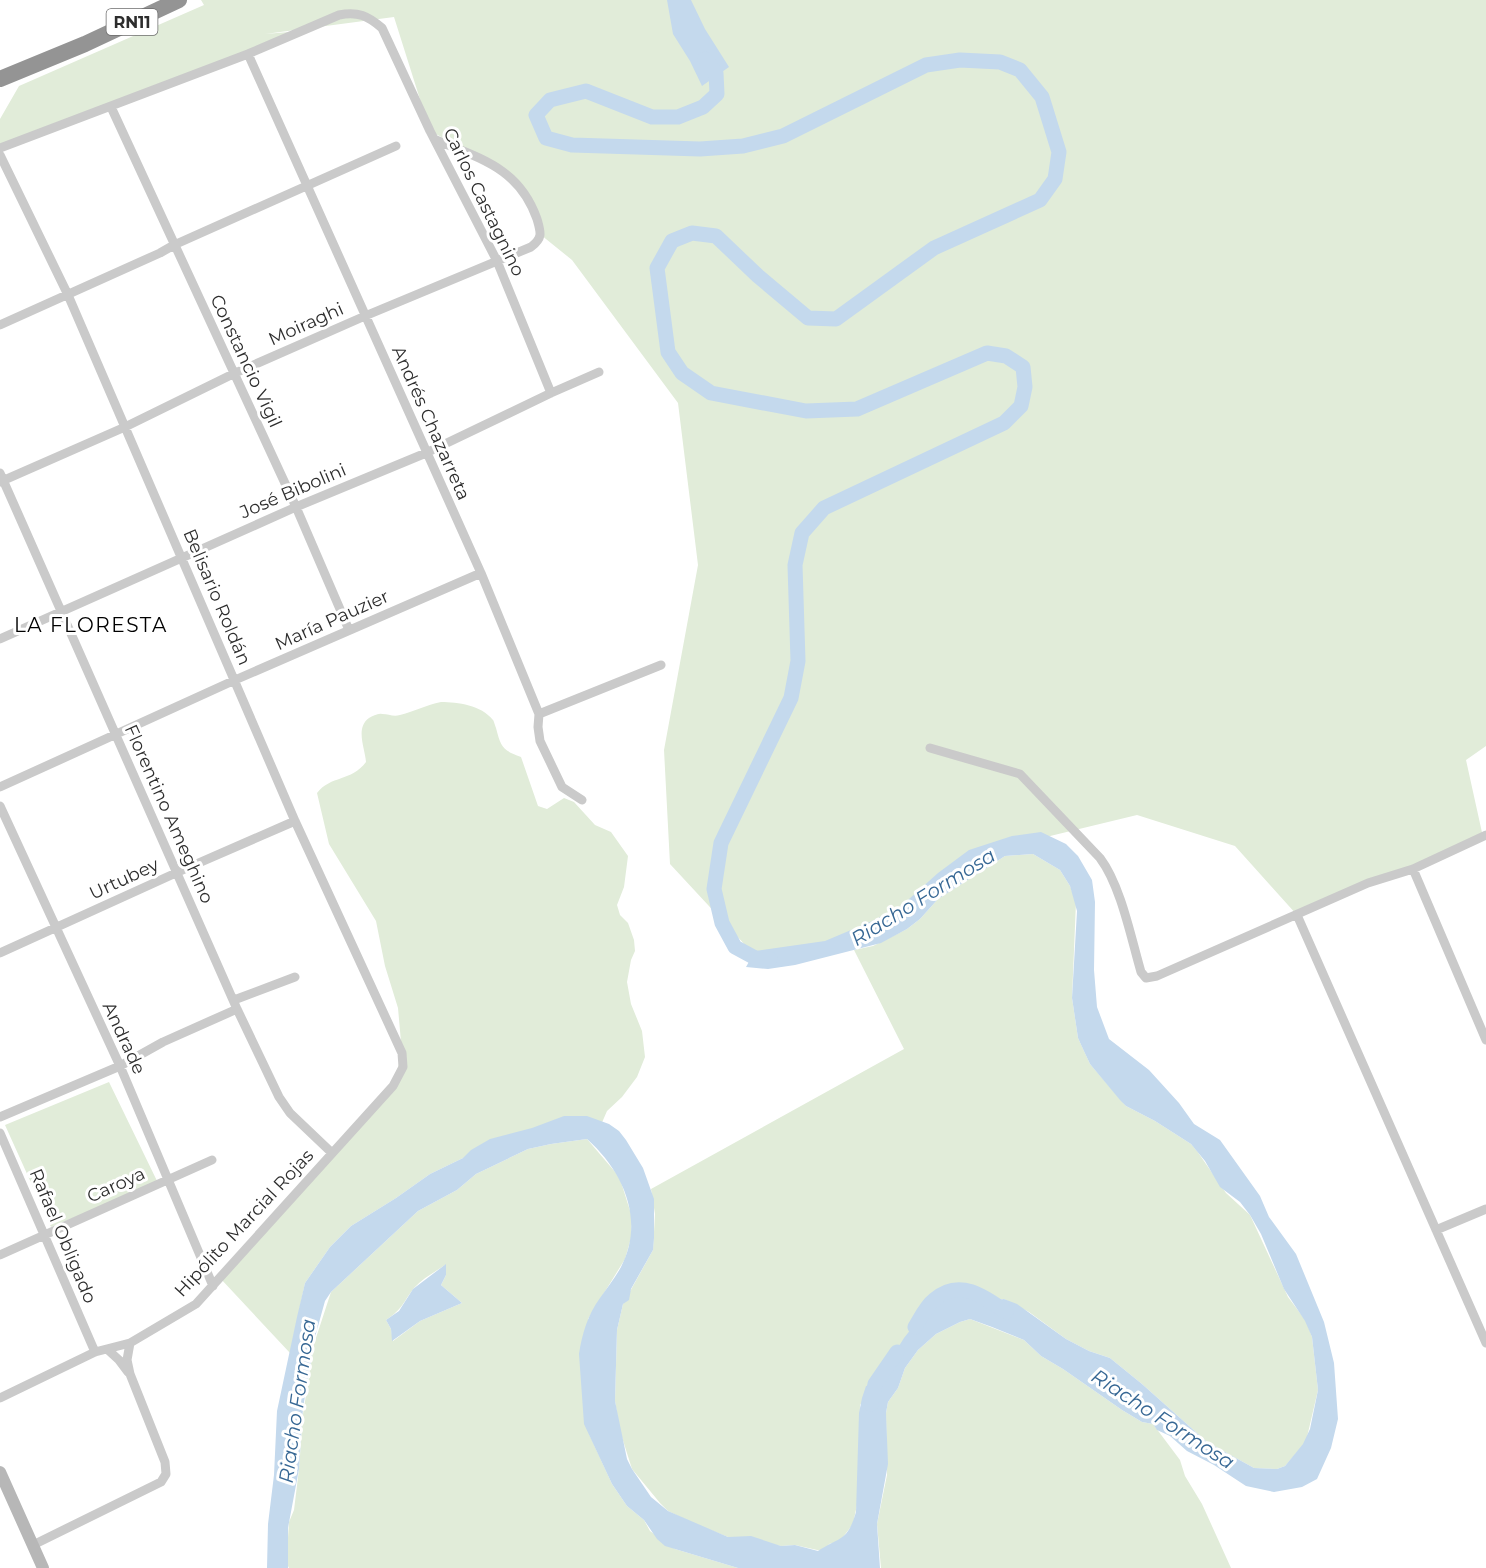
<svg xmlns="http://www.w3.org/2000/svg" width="1486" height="1568" viewBox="0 0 1486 1568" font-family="Montserrat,sans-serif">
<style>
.green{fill:#e1ecd9;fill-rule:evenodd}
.water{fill:#c4d9ed}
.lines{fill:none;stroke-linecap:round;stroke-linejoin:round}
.river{stroke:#c4d9ed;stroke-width:15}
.street{stroke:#cacaca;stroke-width:9}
.secondary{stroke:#b7b7b7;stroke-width:12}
.highway{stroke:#949494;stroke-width:16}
.labels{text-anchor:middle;stroke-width:6;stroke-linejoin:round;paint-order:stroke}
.shield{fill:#fff;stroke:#6c6c6c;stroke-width:1.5}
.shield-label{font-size:16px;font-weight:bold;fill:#2d2d2d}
.street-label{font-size:18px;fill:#2d2d2d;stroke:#fff}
.neighbourhood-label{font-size:20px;letter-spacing:1.5px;fill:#000;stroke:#fff}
.water-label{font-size:20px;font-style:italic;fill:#366794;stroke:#fff}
</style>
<rect width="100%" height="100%" fill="#fff"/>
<path class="green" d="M201,0h1285v746l-20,14 17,77 -186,78 -62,-69 -98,-31 -132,32 -120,79 -126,34 -89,-96 -6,-114 34,-185 -20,-162 -106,-143 -31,-25 -9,-29 -30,-37 -72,-38 -36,-114 -129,17 36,-3 -301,117v-29l19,-33 185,-81z
M441,702c17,0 40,3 52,18 1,1 2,6 3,8 5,19 6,22 25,29l17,49 9,3 17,-11 10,4 21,23 16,7 17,24 -4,31 -7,18 3,10 8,8 6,17 1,11 -4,9 -4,22 4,22 11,27 3,26 -8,20 -15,20 -15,14 -10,23 -134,24 -33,16 -34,24 -45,28 -21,21 -25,36 -15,70 -70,-75 173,-192 9,-33 -4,-45 -13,-42 -9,-45 -47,-77 -12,-51c14,-18 34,-11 49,-31 -1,-14 -11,-34 3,-44 4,-2 9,-5 13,-4 7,0 11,3 18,1 15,-4 26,-10 41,-13z
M1033,854l27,16 10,16 6,16 -4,96 6,40 12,26 36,42 29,15 36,23 6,7 29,42 24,22 38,82 18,24 6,16 6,53 -11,47 -3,7 -19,22 -8,3 -23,-1 -47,-26 -65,-58 -32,-26 -21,-7 -23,-12 -37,-27 -25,-13 -14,2 -19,-9 -15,-4 -22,12 -74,105 -2,95 -5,24 -13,17 -11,3 -3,8 -31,-7 -14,1 -53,-9 -35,-14 -25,-12 -8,-8 -28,-34 -12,-38 -5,-30 2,-71 6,-26 30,-54 2,-36 -4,-25 253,-140 -50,-99 19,-4 34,-17 13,-10 18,-20 67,-43z
M109,1082l49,101 -107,44 -46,-102z
M587,1139l29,34 5,9 11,35 -1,21 -6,21 -37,60 1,115 23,50 15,22 17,14 6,11 25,18 63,19h-449l-2,-4v-11l2,-31 5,-12 5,-41 4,-55 11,-70 17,-52 87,-81 39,-21 19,-16 52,-25 23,-5zM445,1265l1,10 -5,10 21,18 -42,18 -27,20 -2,-12 -5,-9c17,-11 17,-18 28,-32 9,-10 21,-16 31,-23z
M970,1319l54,21 17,16 22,13 59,41 20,12 11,2 27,36 5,16 17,28 29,64h-350l-4,-44 10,-49 -1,-62 2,-11 10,-14 7,-20 13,-18 18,-16 24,-12z"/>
<path class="water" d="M667,0h24l14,29 24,38 -27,19 -12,-25 -17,-27z
M1041,832l25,12 12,12 14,24 3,22 -1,68 3,37 12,32 40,31 30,33 15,21 26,16 40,56 9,21 27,37 28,68 10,41 4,56 -7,29 -14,31 -15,8 -28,5 -28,-6 -32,-21 -27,-14 -17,-15 -13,-6 -4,-6 -11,-2 -20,-12 -59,-41 -22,-13 -17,-16 -32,-13 -22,-8 -10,3 -24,12 -18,16 -13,18 -7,20 -10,14 -2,11 2,51 -11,60 3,44h-142l-73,-22 -8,-7 -13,-19 -17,-14 -15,-22 -28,-60 -5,-70c3,-20 9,-40 21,-56 7,-10 15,-20 21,-31 24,-46 3,-95 -34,-128l-36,5 -23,5 -52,25 -19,16 -39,21 -87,81 -6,9 -10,36 -12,71 -4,61 -11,59v40h-21l1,-44 6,-49 3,-64 20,-94 8,-34 25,-36 21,-21 45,-28 34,-24 33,-16 8,-8 19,-11 42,-11 32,-12h23l22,8 10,7 7,9 17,28 11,31v39l-1,12 -22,39 -2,11 -6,4 -6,26 -2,71 12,58 5,10 19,28 17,14 60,26 23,-1 30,10 14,-1 23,6c23,-15 29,-9 38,-39l3,-99 3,-15 4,-12 9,-2 29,-46 30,-38 37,-8 9,2 10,7 14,-2 13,5 49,35 23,12 21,7 32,26 65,58 47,26 23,1 8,-3 18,-22 7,-15 8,-39 -6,-53 -7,-16 -21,-32 -23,-55 -11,-19 -10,-13 -20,-15 -15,-26 -14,-17 -36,-23 -29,-15 -6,-6 -30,-36 -7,-15 -5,-11 -6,-40 5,-87 -7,-25 -10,-16 -27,-16 -28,2 -67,43 -18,20 -13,10 -26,14 -86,22 -27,4 -22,-2 9,-16 70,-10 45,-19 29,-14 39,-35 31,-23 43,-14z
M446,1264v11l-5,10 21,18 -42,18 -28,20 -1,-12 -5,-9 13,-9 14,-22z"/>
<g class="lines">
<path class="river" d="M705,59l11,14 1,21 -14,13 -25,10h-26l-66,-26 -36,9 -14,15 10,23 26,7 128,4 43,-3 40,-10 143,-71 34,-5 40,2 20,8 22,27 17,55 -4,27 -15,21 -106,48 -98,71 -28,-1 -50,-42 -42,-40 -24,-3 -20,8 -15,27 11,84 14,21 29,20 95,18 51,-2 130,-56 19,3 17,11 2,20 -4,19 -17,17 -180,85 -22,25 -7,32 3,96 -7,37 -70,145 -7,46 8,34 13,24 24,13 11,-1
M915,1327c5,-8 11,-21 19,-27 25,-22 50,-4 72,12
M871,1404l4,-20 22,-32"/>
<path class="street" d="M248,54l233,519 58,141 -1,13 2,14 22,46 20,13
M111,107l185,400 53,123
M0,148l248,-94 91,-39c19,-4 29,1 43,13l48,103 67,130 54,132
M0,155l68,140 227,526 107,232 1,14 -10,19 -197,218 -66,39 -35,9 -95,46
M0,325l160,-72 14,-8 222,-99
M0,473l237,536 42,88 11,16 42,40
M0,482l125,-55 108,-53 132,-58 166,-69c12,-9 10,-14 6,-28 -18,-51 -56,-60 -101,-79
M0,639l296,-132 130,-54 125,-60 48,-21
M539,714l122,-49
M930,748l90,26 80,84c21,28 31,80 41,114l5,6 11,-2 211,-93 45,-14 73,-34
M0,787l235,-107 246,-107
M0,806l120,260 93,220
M1413,869l73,171
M1297,915l189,428
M0,953l178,-81 117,-51
M234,1000l61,-23
M0,1117l120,-51 43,-24 74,-33
M0,1133l95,219
M1436,1230l50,-21
M0,1255l212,-95
M107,1349l12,11 9,12
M33,1545l128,-63 5,-8 -1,-12 -35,-88 -3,-14 3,-17"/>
<path class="secondary" d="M0,1472l43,96"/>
<path class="highway" d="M0,79l85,-35 94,-44"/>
</g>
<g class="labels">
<rect class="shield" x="106.5" y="9" width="51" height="26" rx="4.5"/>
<g class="shield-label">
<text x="132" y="28">RN11</text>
</g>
<g class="street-label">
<text transform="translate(484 202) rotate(64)" y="6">Carlos Castagnino</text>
<text transform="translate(306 324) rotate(-24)" y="6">Moiraghi</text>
<text transform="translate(246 361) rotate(65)" y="6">Constancio Vigil</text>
<text transform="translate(431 423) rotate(66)" y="6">Andrés Chazarreta</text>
<text transform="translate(293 491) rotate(-23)" y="6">José Bibolini</text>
<text transform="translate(217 597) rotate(67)" y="6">Belisario Roldán</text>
<text transform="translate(332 620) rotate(-24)" y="6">María Pauzier</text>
<text transform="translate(169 814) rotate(66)" y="6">Florentino Ameghino</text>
<text transform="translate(124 879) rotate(-25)" y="6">Urtubey</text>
<text transform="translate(124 1038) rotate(65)" y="6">Andrade</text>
<text transform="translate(116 1185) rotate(-24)" y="6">Caroya</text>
<text transform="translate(244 1223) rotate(-47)" y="6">Hipólito Marcial Rojas</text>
<text transform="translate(63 1236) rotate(67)" y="6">Rafael Obligado</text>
</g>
<g class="neighbourhood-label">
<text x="91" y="632">LA FLORESTA</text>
</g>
<g class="water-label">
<text transform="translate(923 897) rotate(-32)" y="7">Riacho Formosa</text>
<text transform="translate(297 1401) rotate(-82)" y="7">Riacho Formosa</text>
<text transform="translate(1163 1419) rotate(33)" y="7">Riacho Formosa</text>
</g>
</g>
</svg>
